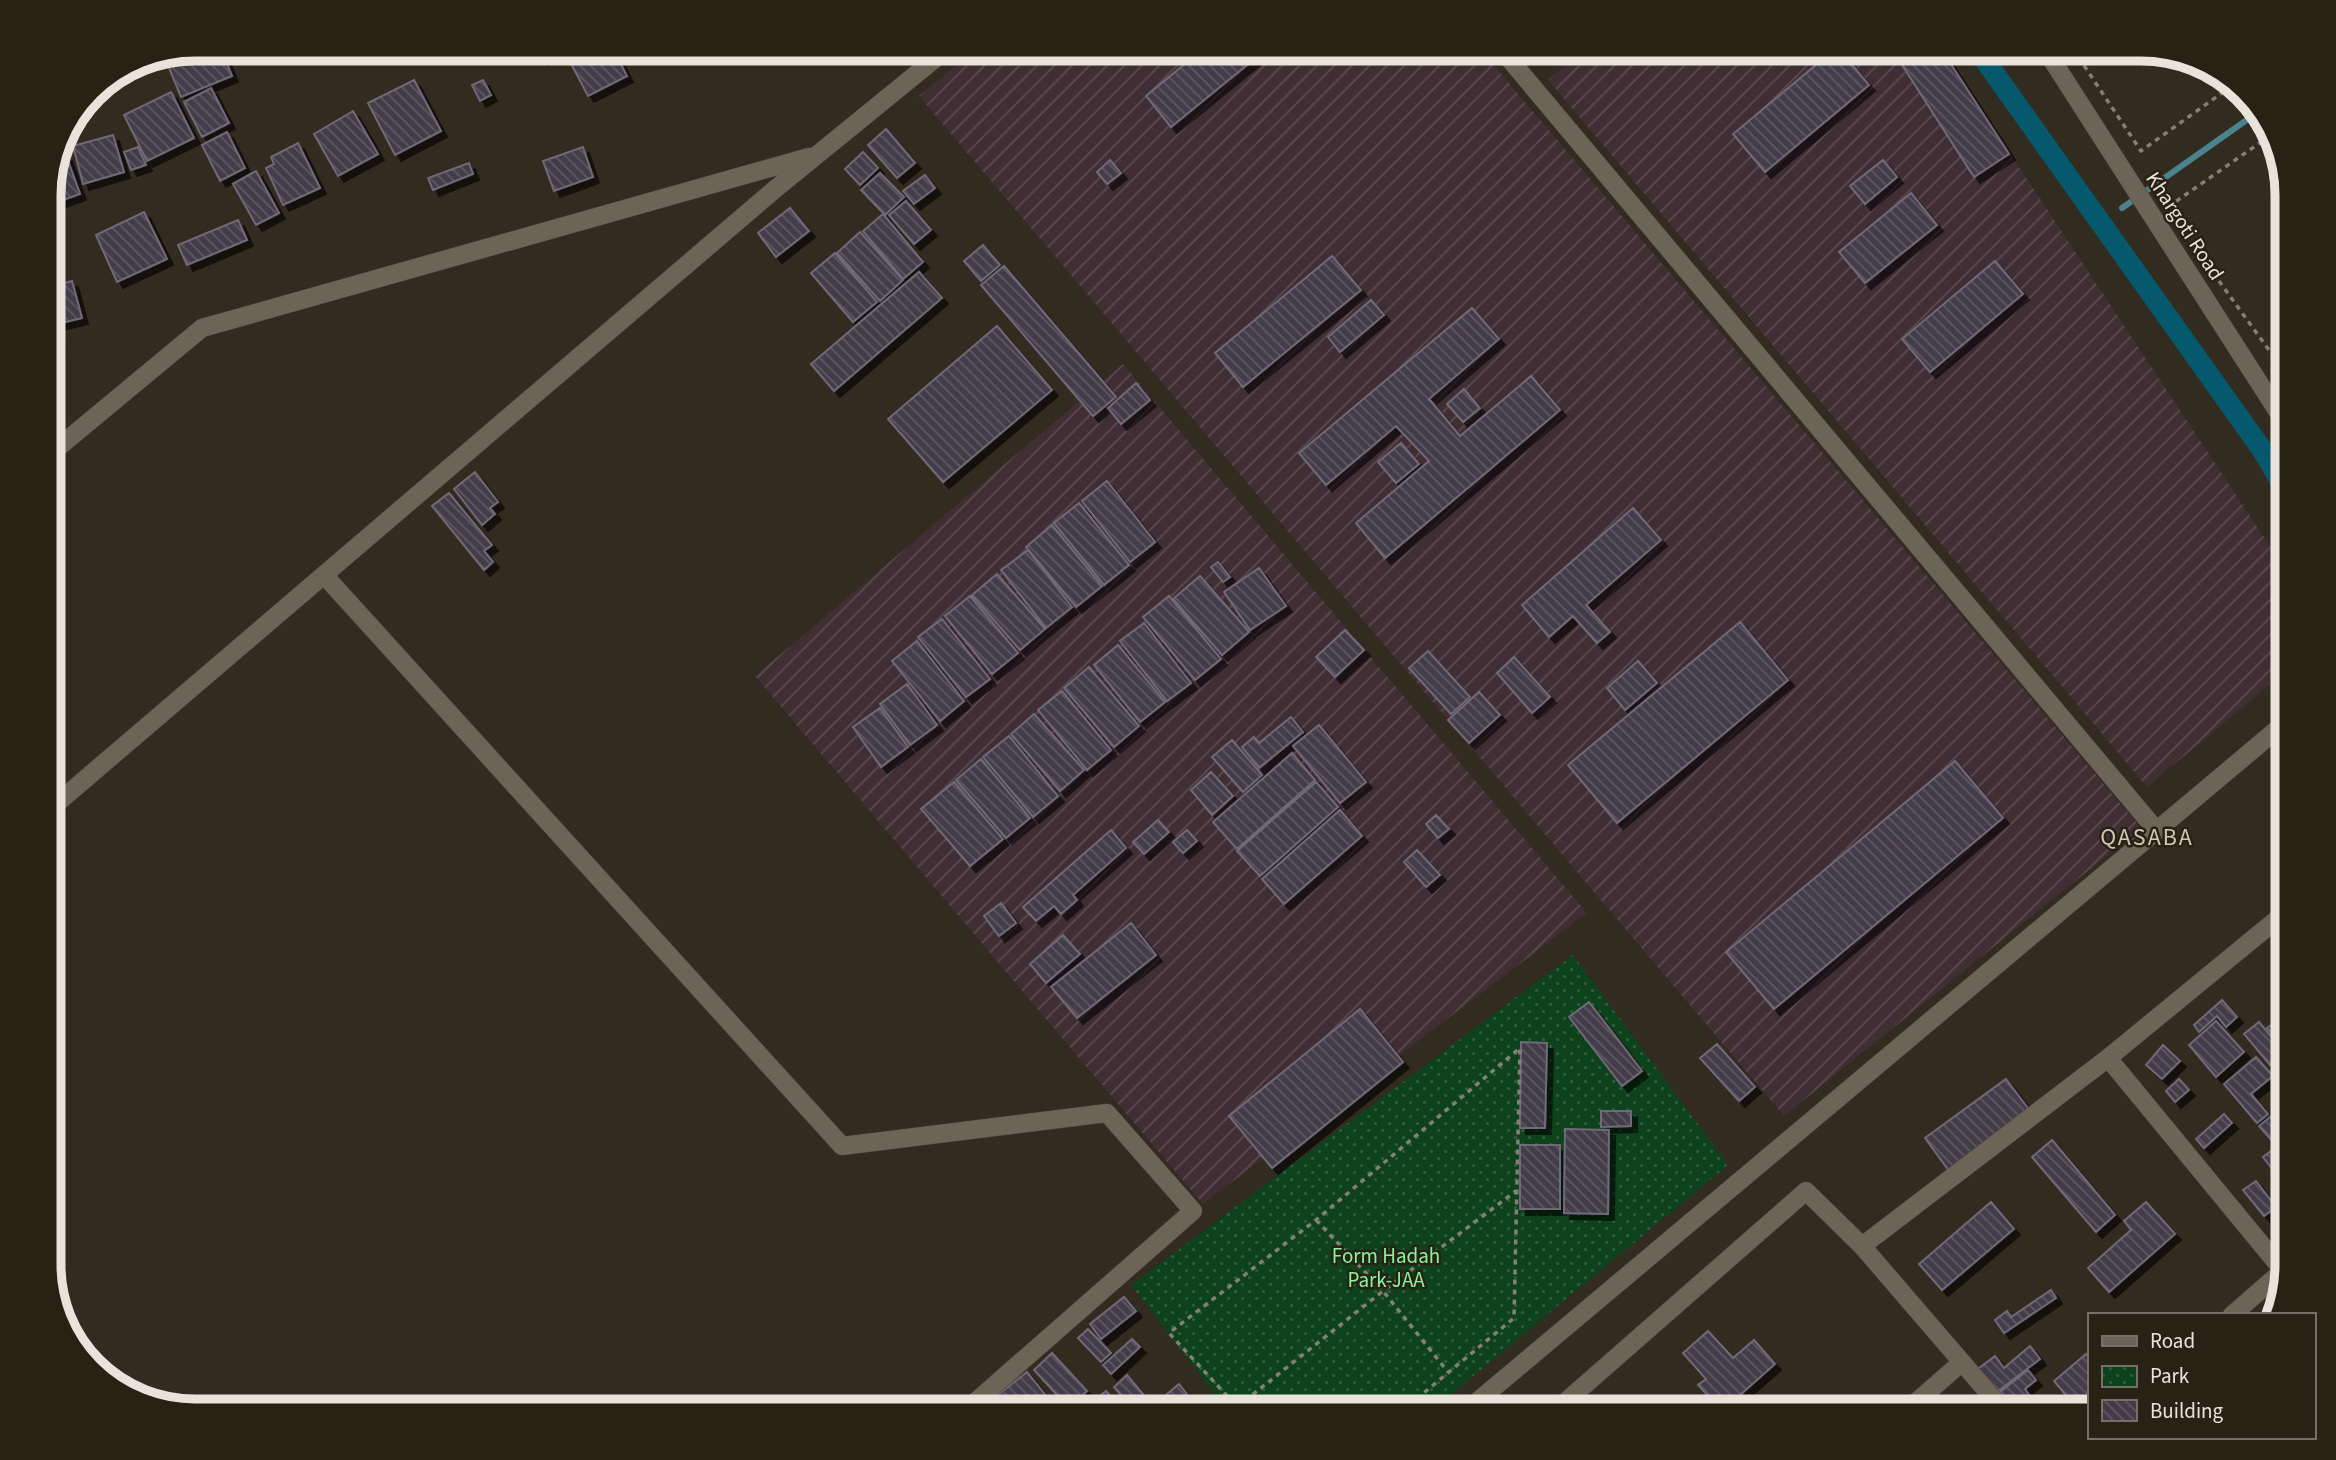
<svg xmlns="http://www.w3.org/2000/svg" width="2336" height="1460" viewBox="0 0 2336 1460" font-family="'Source Sans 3',sans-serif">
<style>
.industrial{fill:url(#industrial-furrows)}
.park{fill:url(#park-dots)}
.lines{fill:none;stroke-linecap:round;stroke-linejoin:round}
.stream{stroke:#4a838e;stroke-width:6}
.canal{stroke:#06596c;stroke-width:21}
.building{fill:url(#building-back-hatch);stroke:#706977;stroke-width:2;filter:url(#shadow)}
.street-casing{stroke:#4b463b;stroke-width:19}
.secondary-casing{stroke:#4b463b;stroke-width:19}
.path{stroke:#858076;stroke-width:3.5;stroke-dasharray:5 5;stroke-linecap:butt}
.street{stroke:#6c6456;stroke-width:18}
.secondary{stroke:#6c6456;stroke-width:18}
.labels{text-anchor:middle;stroke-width:5;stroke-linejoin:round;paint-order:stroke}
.street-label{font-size:21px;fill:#e8e4dc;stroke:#282215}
.park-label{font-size:21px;fill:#88f49d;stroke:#282215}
.quarter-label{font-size:24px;letter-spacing:2px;fill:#cec5b5;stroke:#282215}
.rim{fill:none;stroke:#e8e4dc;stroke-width:9}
</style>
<defs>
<pattern id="industrial-furrows" width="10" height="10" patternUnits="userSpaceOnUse" patternTransform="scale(1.75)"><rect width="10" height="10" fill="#412d34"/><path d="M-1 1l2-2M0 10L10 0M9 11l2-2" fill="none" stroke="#5c4b51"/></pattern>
<pattern id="park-dots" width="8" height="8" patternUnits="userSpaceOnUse" patternTransform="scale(1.75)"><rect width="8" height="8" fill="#0d421c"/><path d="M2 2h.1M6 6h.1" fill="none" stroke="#305d3c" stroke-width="1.8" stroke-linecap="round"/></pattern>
<pattern id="building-back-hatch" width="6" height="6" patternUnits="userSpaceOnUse" patternTransform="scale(1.75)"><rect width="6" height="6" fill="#433c48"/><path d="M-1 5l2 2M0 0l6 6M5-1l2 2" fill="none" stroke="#5e5862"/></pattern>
<filter id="shadow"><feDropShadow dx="6" dy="6" stdDeviation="0" flood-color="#0009"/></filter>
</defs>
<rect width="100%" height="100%" fill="#322b1f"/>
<path class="industrial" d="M976,49h504l661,779 -357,288 -865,-1020z
M1585,49h356l346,523v98l-140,117 -599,-707z
M1123,364l464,549 -384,291 -448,-528z"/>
<path class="park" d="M1573,955l155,210 -297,246h-203l-97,-126z"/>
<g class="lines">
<path class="stream" d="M2122,208l136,-96"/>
<path class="canal" d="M1977,49l286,402 24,41"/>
</g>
<path class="building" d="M199,49h22l11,27 -51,21 -14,-34z
M537,49h24l-19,10z
M577,49h36l14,27 -39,20 -22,-42z
M1203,49h57l3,3 -92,75 -25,-31z
M1835,49h4l30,36 -104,87 -32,-38z
M1909,49h32l68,105 -35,23 -77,-120z
M414,80l27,51 -46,24 -27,-52z
M483,80l8,15 -11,6 -8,-16z
M211,88l18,35 -27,14 -18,-35z
M171,92l23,46 -47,23 -23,-46z
M353,111l25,43 -40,22 -24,-42z
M886,129l29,34 -18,15 -29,-33z
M227,132l18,36 -25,13 -18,-36z
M113,135l11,37 -41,12 -10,-38z
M298,143l22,45 -37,17 -17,-37 8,-4 -3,-7z
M138,147l8,18 -15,5 -7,-18z
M583,147l10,30 -39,14 -11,-30z
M863,152l15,16 -18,17 -15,-16z
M66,155l14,39 -31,11v-19l7,-27z
M1110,160l11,13 -14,11 -10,-12z
M1883,160l14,17 -32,27 -15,-18z
M469,163l4,11 -40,16 -5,-12z
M256,171l23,42 -23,12 -23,-41z
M880,173l24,24 -19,18 -24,-25z
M925,175l10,13 -21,16 -11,-13z
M1911,193l26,32 -72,58 -26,-31z
M906,201l25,29 -17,14 -25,-29z
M790,208l19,23 -33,26 -18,-24z
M144,212l23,47 -50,23 -21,-47z
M883,214l40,48 -20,17 -40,-48z
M238,220l9,20 -60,25 -9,-20z
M860,232l43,48 -23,21 -43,-48z
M983,245l17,20 -19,16 -17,-20z
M835,253l42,49 -24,20 -42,-49z
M1332,256l29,34 -118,97 -28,-34z
M1995,261l28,33 -93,78 -28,-33z
M1004,266l112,131 -23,19 -112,-131z
M919,272l23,26 -108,93 -23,-27z
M72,281l10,37 -25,6 -8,-28v-9z
M1371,300l13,15 -44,37 -12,-15z
M1472,308l27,31 -70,60 31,37 71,-60 29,34 -175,148 -29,-35 73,-62 -33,-35 -70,59 -27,-32z
M997,326l55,64 -109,92 -55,-63z
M49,335l10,12 -10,8z
M1136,383l14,17 -29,24 -13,-16z
M1464,389l16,19 -17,14 -16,-18z
M1401,443l18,21 -23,19 -18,-21z
M475,472l23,30 -8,6 5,6 -13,11 -28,-36z
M1107,481l48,61 -25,20 -48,-61z
M449,493l43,52 -8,6 9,11 -9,8 -52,-64z
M1079,503l50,62 -25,20 -50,-62z
M1633,508l28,32 -75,65 24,27 -13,11 -24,-27 -24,21 -27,-32z
M1052,525l50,61 -26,21 -50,-60z
M1028,550l44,57 -26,21 -45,-58z
M1218,562l12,15 -7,5 -12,-15z
M1259,568l27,38 -36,24 -26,-38z
M997,574l48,55 -25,21 -48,-55z
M1200,576l49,56 -27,23 -49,-56z
M970,596l48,57 -26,21 -47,-58z
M1169,596l52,63 -26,21 -52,-63z
M942,619l48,60 -24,18 -48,-60z
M1740,622l48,58 -171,143 -49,-58z
M1144,623l47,60 -24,18 -47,-60z
M1345,630l19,20 -29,27 -19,-20z
M917,641l47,60 -24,20 -48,-60z
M1118,645l47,57 -25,20 -46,-57z
M1428,651l42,46 -19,17 -42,-46z
M1514,657l36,40 -18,16 -35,-40z
M1638,661l19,22 -32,27 -18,-22z
M1089,667l50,59 -25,21 -50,-59z
M907,684l30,41 -27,20 -30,-41z
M1062,691l49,59 -24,20 -49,-60z
M1479,692l21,23 -31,28 -21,-23z
M880,708l28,39 -27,20 -28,-40z
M1034,714l50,56 -24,21 -49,-57z
M1291,717l12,15 -44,36 -17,-21 12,-10 5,6z
M1319,725l47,57 -26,21 -47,-57z
M1009,736l49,60 -25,21 -50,-60z
M1232,740l30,35 -19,17 -31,-35z
M1292,753l23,27 -78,69 -24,-27z
M981,759l49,59 -24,20 -50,-58z
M1955,761l48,57 -229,191 -48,-57z
M1211,772l22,24 -21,19 -21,-25z
M954,782l49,57 -33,27 -49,-57z
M1316,782l22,25 -78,69 -23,-25z
M1340,810l22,26 -78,68 -22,-25z
M1436,815l13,14 -11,9 -12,-14z
M1158,820l11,12 -25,22 -11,-12z
M1111,830l15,18 -53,47 4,5 -16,14 -7,-8 -18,15 -13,-14z
M1187,830l10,11 -14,12 -10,-11z
M1417,850l23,25 -14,12 -22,-25z
M1001,903l15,20 -17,13 -15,-20z
M1131,923l25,32 -79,63 -26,-31z
M1063,935l17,19 -34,29 -16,-19z
M2222,1000l15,17 -11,10 -9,-11 -18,16 -5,-7z
M1589,1002l53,69 -20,15 -53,-69z
M1360,1009l43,53 -131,106 -43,-52z
M2216,1021l28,31 -28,25 -27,-32z
M2259,1022l25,30 -14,13 -26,-31z
M2274,1023l8,10 5,-4v22l-20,-23z
M1521,1042l26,1 -2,85h-25z
M1717,1044l38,43 -16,14 -39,-43z
M2163,1045l17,16 -18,18 -16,-14z
M2256,1057l17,19 -22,18 17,20 -11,9 -33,-39z
M2006,1079l27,36 -81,60 -27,-37z
M2179,1079l10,11 -14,12 -9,-11z
M2287,1103v18l-7,6 5,6 -11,10 -15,-17z
M1601,1111h30v15l-30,1z
M2224,1114l8,9 -28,25 -8,-9z
M1565,1129l44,1 -1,84 -44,-1z
M2287,1139v35l-7,5 -17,-22z
M2052,1140l63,75 -19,17 -64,-75z
M1520,1145h40v64h-40z
M2256,1181l20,26 -12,9 -21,-26z
M1991,1202l23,27 -72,61 -23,-26z
M2146,1202l29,32 -66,58 -21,-24 43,-38 -7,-9z
M2051,1290l5,8 -52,35 -9,-13 12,-9 4,6z
M1124,1297l12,14 -35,28 -11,-15z
M1088,1329l23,24 -10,9 -23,-24z
M1708,1331l25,27 21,-18 21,24 -53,47 -24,-26 8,-6 -23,-26z
M1132,1339l8,8 -29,27 -8,-9z
M2030,1346l10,13 -43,33 -19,-23 17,-13 9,12z
M1052,1353l35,38 -18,17 -35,-38z
M2086,1354l3,4v38l-13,11 -22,-26z
M2028,1370l8,10 -11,9 6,9 -16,12 -15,-18z
M1027,1372l20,25 -18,14h-24l-11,-13z
M1127,1375l26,31 26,-22 8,10 -20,17h-32l-21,-24z
M1106,1391l15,17 -4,3h-35z
M989,1401l9,10h-20z"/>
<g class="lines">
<defs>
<path id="street" d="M1501,49l656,782
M49,455l153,-127 607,-171
M324,575l518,571 265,-33 86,98 -228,200
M49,810l725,-620 173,-141
M2108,1058l177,215
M1862,1246l142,165
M2232,1315l54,-47
M1466,1411l821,-690
M1555,1411l251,-220 56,55 246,-188 179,-147
M1906,1411l56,-49"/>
<path id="secondary" d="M2045,49l242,377"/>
</defs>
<use href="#street" class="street-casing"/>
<use href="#secondary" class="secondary-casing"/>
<path class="path" d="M2073,49l68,102 92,-66
M2168,207l103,-72
M2219,281l68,94
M1316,1220l67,71 65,81
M1237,1407l146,-116 133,-100
M1241,1411l-72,-78 147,-113 204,-172 -6,270 -112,93"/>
<use href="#street" class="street"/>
<use href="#secondary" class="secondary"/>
</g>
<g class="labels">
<g class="street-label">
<text transform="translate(2185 226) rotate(57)" y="7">Khargoti Road</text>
</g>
<g class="park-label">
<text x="1386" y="1263">Form Hadah<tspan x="1386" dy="24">Park-JAA</tspan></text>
</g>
<g class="quarter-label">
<text x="2147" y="845">QASABA</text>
</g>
</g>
<path d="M0 0H2336V1460H0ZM195 61H2141A134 134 0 0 1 2275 195V1265A134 134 0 0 1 2141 1399H195A134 134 0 0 1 61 1265V195A134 134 0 0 1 195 61Z" fill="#282215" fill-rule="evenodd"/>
<path class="rim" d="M195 61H2141A134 134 0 0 1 2275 195V1265A134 134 0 0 1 2141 1399H195A134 134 0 0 1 61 1265V195A134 134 0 0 1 195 61Z"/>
<rect x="2088" y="1313" width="228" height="126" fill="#282215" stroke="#757065" stroke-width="2"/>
<rect x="2102" y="1336" width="35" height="10" fill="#6c6456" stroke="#757065" stroke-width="2"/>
<text x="2150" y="1348" font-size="21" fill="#e8e4dc">Road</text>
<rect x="2102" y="1366" width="35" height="21" fill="url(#park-dots)" stroke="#757065" stroke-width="2"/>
<text x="2150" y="1383" font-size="21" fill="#e8e4dc">Park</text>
<rect x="2102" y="1400" width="35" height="21" fill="url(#building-back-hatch)" stroke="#757065" stroke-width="2"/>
<text x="2150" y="1418" font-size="21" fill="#e8e4dc">Building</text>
</svg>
